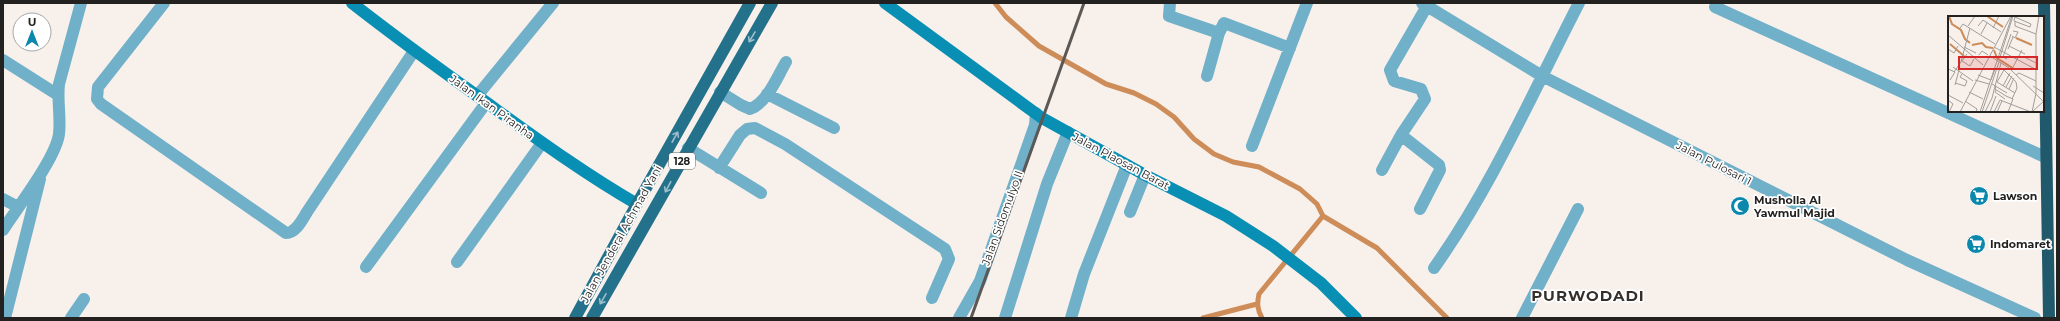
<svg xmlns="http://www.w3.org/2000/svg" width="2060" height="321" viewBox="0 0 2060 321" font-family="Montserrat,sans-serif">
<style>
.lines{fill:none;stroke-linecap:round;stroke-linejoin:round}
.stream{stroke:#cd8c58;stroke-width:5}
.street{stroke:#70b0c9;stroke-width:12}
.secondary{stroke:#098fb3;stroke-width:12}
.primary{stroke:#23718b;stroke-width:12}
.highway{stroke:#21596c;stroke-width:12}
.rail{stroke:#5b5855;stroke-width:3}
.oneway{stroke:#9cbfcb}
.labels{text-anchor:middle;stroke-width:3.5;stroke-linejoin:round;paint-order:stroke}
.shield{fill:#fff;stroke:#666463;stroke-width:1}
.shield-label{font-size:10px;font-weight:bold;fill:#242220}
.street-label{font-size:11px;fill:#242220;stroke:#fff}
.poi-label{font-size:11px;font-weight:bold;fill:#242220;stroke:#fff;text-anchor:start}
.district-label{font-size:15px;font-weight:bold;letter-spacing:1px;fill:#35302c;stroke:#fff}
.inset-river{fill:none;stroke:#cd8c58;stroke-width:2}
.inset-road{fill:none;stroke:#a39e9a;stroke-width:1}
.view{fill:#d62828;fill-opacity:0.15;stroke:#d62828;stroke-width:2}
.inset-edge{fill:none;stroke:#242220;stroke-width:2}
</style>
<rect width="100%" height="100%" fill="#f7f0eb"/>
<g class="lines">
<path class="stream" d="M995,3l11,14 33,29 67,38 28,9 22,11 18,13 20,22 20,15 19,8 26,5 41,22 17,15 6,12 54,32 70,70
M1203,318l54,-14
M1262,318c-5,-9 -5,-15 -3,-24l64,-78"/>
<path class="street" d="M164,3l-66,84 -1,12 4,5 185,129c10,0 16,-13 21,-21l107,-161
M1170,3l-1,13 50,17 5,-10 66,25
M1422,3l120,73 365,184 128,58
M1715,7l330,150
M3,60l55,35
M1207,76l12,-43
M720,92l21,13 9,4c18,-7 27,-32 36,-47
M767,94l67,34
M477,96l76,-93
M1401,135l38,30 1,5 -20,39
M1252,146l55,-143
M688,148l73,45
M719,168l21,-33 7,-6 8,-1 30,16 160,105 4,10 -17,39
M1382,170l19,-35 24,-36 -4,-10 -27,-8 -4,-11 37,-64
M3,199l15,8
M1130,212l15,-37
M3,230c14,-22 53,-72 56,-96 2,-17 -2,-33 0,-50l22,-81
M457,262l85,-119
M366,267l120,-164
M1434,268c58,-82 99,-176 145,-265
M5,318l35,-139
M71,318l13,-19
M959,318l21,-37 41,-116 14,-40 1,-12
M1005,318l42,-134 21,-52
M1071,318l13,-44 43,-109
M1522,318l56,-109"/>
<path class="secondary" d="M352,3c41,32 82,62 124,92 53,38 104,76 161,109
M885,3l157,115 103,57 81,41 47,30 48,37 35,35"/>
<path class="primary" d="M575,318l62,-114 113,-201
M592,318l180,-315"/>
<path class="highway" d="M2044,3l5,315"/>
<path class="rail" d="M971,318l113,-315"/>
</g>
<defs><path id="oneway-shaft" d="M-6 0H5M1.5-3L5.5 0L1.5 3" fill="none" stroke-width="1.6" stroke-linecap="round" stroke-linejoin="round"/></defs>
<g class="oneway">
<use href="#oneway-shaft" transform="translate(752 37) rotate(121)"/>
<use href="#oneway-shaft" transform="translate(675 137) rotate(-61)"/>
<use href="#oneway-shaft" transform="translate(668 187) rotate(118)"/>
<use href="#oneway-shaft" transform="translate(603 299) rotate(120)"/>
</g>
<defs>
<symbol id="supermarket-disc" viewBox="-11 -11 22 22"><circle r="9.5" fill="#0b88ab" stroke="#fff"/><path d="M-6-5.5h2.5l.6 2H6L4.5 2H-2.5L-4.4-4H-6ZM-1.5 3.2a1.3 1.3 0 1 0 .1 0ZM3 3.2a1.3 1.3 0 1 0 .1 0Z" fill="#fff"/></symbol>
<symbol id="mosque-disc" viewBox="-11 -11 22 22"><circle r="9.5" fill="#0b88ab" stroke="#fff"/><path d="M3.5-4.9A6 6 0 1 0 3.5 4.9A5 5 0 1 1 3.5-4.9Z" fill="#fff"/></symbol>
</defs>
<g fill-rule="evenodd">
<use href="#supermarket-disc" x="1968" y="185" width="22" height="22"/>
<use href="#mosque-disc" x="1729" y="195" width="22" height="22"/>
<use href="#supermarket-disc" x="1965" y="233" width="22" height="22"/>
</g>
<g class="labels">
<rect class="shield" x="669" y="153" width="26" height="16" rx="3"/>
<g class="shield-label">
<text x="682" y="165">128</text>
</g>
<g class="street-label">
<text transform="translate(492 107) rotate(36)" y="4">Jalan Ikan Piranha</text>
<text transform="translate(1121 161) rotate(28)" y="4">Jalan Plaosan Barat</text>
<text transform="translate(1714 163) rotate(27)" y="4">Jalan Pulosari 1</text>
<text transform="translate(1002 218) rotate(-70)" y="4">Jalan Sidomulyo II</text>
<text transform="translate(621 234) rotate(-61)" y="4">Jalan Jenderal Achmad Yani</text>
</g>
<g class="poi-label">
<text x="1993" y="200">Lawson</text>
<text x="1754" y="204">Musholla Al<tspan x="1754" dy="13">Yawmul Majid</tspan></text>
<text x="1990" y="248">Indomaret</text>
</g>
<g class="district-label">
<text x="1588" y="301">PURWODADI</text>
</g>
</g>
<g transform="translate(1948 16)">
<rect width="96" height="96" fill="#f7f0eb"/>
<path class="inset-river" d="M1,0l3,8 9,6 4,9 5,4M39,0l16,11M68,22l16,7M2,28l14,12M24,29l10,-2 4,4 7,1M46,34l3,8 17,11"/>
<path class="inset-road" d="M67,1l16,7 -1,3 -16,-6zM67,6v4l21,8M20,10l7,-10M30,10l5,-6 18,12M12,12l3,-4 32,20M45,12l6,-12M33,18l6,-11M0,19l35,30M64,20l3,2 3,-6 -5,-1M61,30l16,8M16,31l12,6M46,31l41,22M0,33l6,4 4,-7M60,33l5,-12M19,38l-5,7 8,5 4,-7M31,39l3,-4 6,4M42,40l19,12 35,34M52,41l13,-41M76,41l12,6M59,43l-4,-2 8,-23M5,51l20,14M65,51l9,-17M0,53l7,3 -5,8M6,56l7,-10 9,-34M30,59l13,5 4,-11M68,59l3,-2 17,8M27,64l14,4M7,67l10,3 2,-5 -7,-4 2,-3M44,68l15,9M7,69l4,-15M48,70l-1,3 11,7M55,70l7,-13M85,70l11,7M58,71l6,-11M61,73l5,-11M48,74l-1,2 10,7M21,76l14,7M0,79l15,8M58,80l7,3 -5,13M64,83l5,-11 -1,-6 -12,-12 -7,12 18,11M1,85l4,3 -4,8M17,85l12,8 -1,3M85,95l11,-10M12,96l51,-96M32,96l32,-96M34,96l17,-50M37,96l7,-14 9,-35M42,96l6,-16M46,96l6,-12 31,12M49,96l5,-11M84,96l4,-19v-59l3,-18"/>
<path class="view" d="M11,41h78v12h-78z"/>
<rect width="96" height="96" class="inset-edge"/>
</g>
<rect width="2060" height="321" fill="none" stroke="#242220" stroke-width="8"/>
<g transform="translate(32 32)"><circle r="19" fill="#ffffff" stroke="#a7a7a6"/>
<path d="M0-3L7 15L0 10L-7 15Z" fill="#0b88ab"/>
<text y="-6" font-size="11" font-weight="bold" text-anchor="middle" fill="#242220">U</text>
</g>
</svg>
